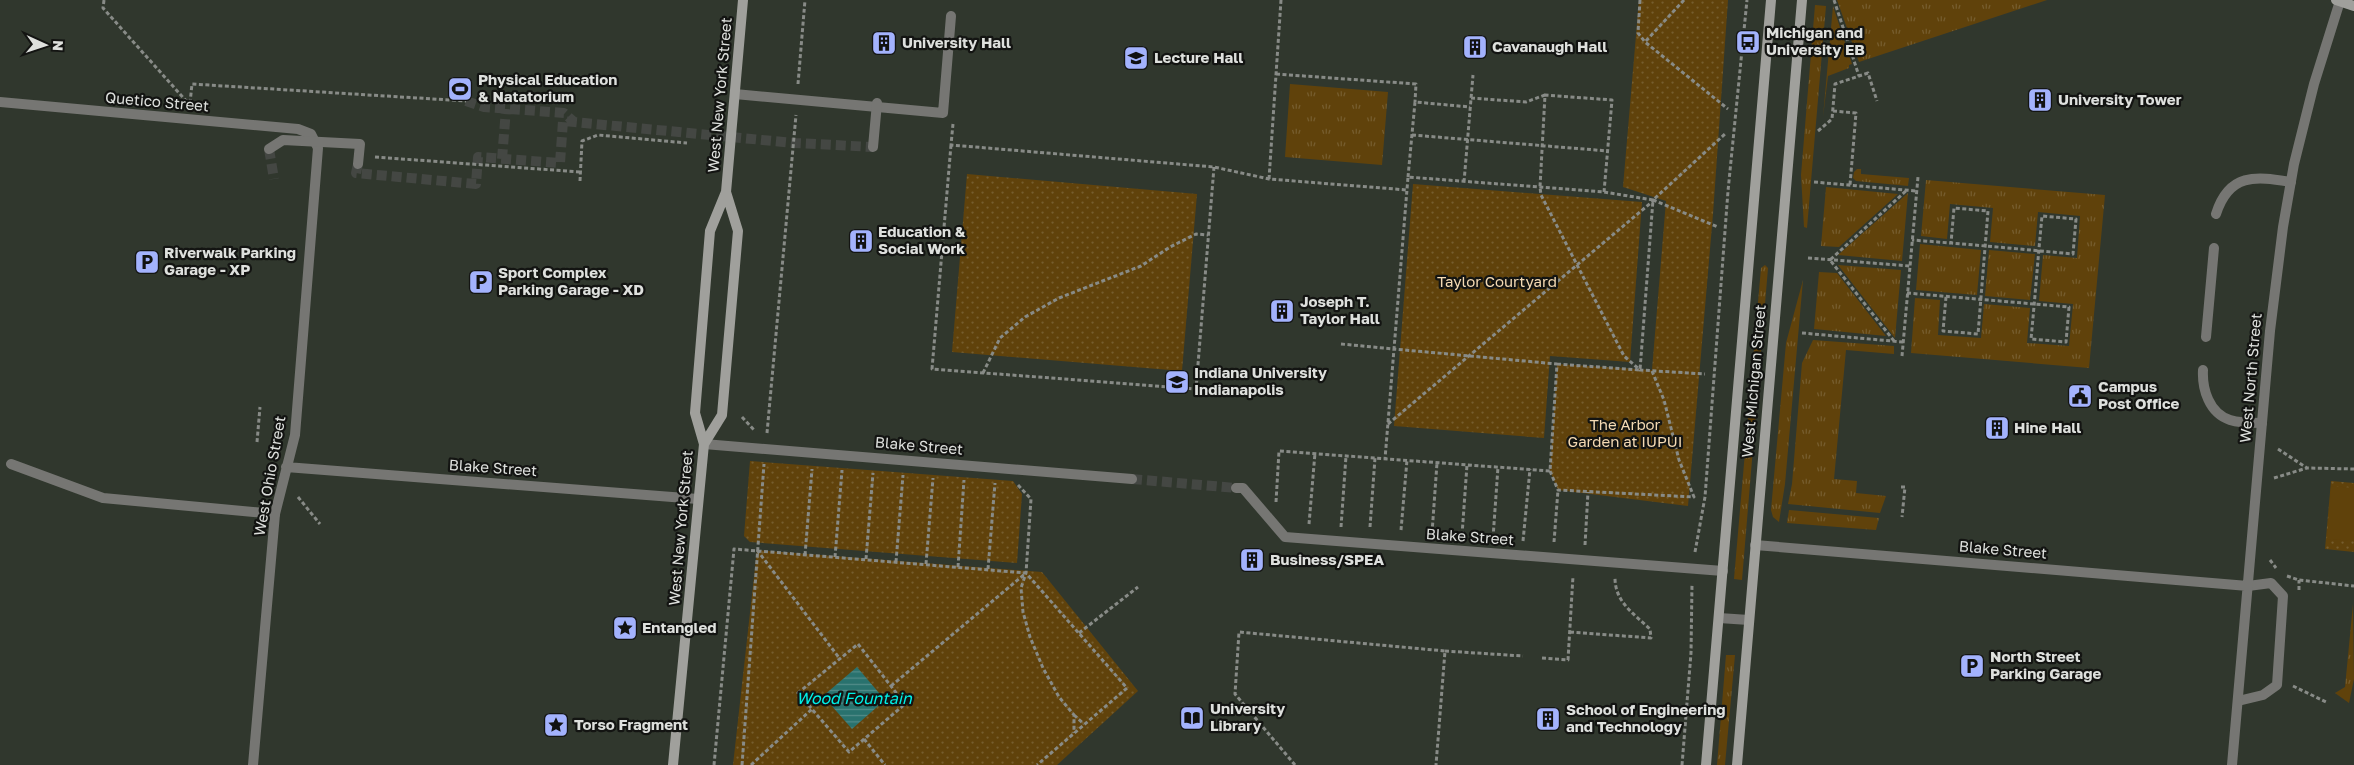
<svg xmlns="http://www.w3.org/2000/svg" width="2354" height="765" viewBox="0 0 2354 765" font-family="'Golos Text',sans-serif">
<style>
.built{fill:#30372d}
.grass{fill:url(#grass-tufts)}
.park{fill:url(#park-dots)}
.pitch{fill:#60420b}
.water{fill:url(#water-rules)}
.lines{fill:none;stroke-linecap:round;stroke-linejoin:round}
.street-tunnel{stroke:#444743;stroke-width:10;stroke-dasharray:10 5;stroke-linecap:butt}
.path{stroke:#888b87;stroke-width:3;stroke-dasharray:4 2.5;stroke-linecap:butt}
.lane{stroke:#767673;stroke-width:10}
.street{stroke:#767673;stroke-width:10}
.secondary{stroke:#a0a09c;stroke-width:10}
.street-bridge{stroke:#767673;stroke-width:10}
.labels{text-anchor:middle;stroke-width:4.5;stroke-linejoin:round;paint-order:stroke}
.poi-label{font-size:15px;font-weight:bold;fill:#dee0dd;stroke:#131412;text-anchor:start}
.street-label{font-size:15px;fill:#dee0dd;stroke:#131412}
.park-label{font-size:15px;fill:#f5dab3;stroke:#131412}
.water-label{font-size:16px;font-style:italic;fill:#00f0e7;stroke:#131412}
</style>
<defs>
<pattern id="grass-tufts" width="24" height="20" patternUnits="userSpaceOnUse" patternTransform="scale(1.25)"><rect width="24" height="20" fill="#60420b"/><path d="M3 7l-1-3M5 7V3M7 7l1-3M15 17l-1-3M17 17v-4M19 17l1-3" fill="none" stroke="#765d2e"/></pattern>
<pattern id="park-dots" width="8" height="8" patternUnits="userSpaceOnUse" patternTransform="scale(1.25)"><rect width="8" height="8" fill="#60420b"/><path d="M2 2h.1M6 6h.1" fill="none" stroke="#765d2e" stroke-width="1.8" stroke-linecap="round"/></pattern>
<pattern id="water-rules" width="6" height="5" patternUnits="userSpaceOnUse" patternTransform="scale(1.25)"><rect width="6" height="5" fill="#29726e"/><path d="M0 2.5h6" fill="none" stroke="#528c89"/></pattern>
</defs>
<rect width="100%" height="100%" fill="#292c28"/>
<path class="built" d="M0,0h2354v765h-2354z"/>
<path class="grass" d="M1837,0h210l-188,62z
M1815,5l11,1 -19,222 -3,-1 -3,-52z
M1833,6l19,58 -3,1v3l-21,8 -5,41z
M1290,84l98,8 -6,73 -97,-8z
M1857,169h4v5l48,4 -1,8 -52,-5 -3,-3 1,-6z
M1926,180l179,15 -16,173 -178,-15 4,-55 25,2 -2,35 43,3 3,-34 46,4 -3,35 42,3 4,-42 -34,-3 4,-46 34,3 3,-42 -42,-4 -3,34 -45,-4 3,-34 -43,-4 -3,35 -26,-3z
M1826,187l72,7 -59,53 -18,-1z
M1908,193l-6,68 -64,-6z
M1920,244l61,6 -4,45 -61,-5z
M1989,250l46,4 -5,46 -45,-4z
M1765,265l3,3 -26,312 -8,-1 27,-311z
M1838,265l63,5 -6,68z
M1819,272l18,1 49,63 -72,-7z
M1803,280l-18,204 -6,38 -6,-5 -2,-7 15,-167z
M1813,340l81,6v8l-48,-4 -12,129 23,2 -1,12 30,3 -6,17 -92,-9 4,-20 10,-121z
M1789,510l90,8 -3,12 -89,-7z
M2353,604l1,75 -5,24 -14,-10 10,-6z
M1726,655h9l-10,110h-8z"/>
<path class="park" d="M1639,0h89l-15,214 -25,292 -130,-16 -8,-19 7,-107 95,6 14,-169 -43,-14z
M967,174l230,20 -15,177 -230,-19z
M1413,184l229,18 -12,160 -80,-6 -6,82 -150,-12z
M750,461l263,20 9,13 -5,69 -267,-21 -6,-6z
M2331,481l23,2v69l-29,-3z
M757,550l285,22 96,119 -81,74h-324z"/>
<path class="pitch" d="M2331,486l23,2v53l-27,-2z"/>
<path class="water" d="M857,667l28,33 -33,29 -29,-33z"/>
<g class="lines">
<path class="street-tunnel" d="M466,101l18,6 80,6 10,9
M269,149l5,30
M502,159l4,-50
M358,164l-2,9 120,11 2,-27 82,6 3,-42 231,22 79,4
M1132,479l104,9"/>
<path class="path" d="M104,0l-1,8 85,95
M1640,0l-2,33 7,9
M1684,0l-39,42 83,67
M1834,0l25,76
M1276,74l140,10 -1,18
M798,84l7,-84
M1471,98l55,4 19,-7
M190,103l2,-19 274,17
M1833,111l23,2 -6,72
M953,124l-2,21 263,22 55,12 138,11
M1818,131l14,-12 3,-35 33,-11 9,28
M1412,135l196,16
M951,145l-19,224 264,20 18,-222
M375,157l205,15
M1408,177l7,-75 55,5
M1269,179l12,-179
M580,181l2,-40 16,-6 89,8
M1464,182l9,-107
M1814,182l102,9
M1604,192l8,-92 -67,-5 -5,92 1,8 83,161 16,14 65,4
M1808,258l102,8
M1907,293l162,14 -3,35 -35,-3c4,-41 7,-82 11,-123l34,3 -3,35c-53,-5 -107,-10 -161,-14
M1946,297l-3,34 35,3 10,-123 -34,-3 -3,35
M1802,333l101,9
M1894,341l-64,-81 77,-70
M1341,344l53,5 14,-172 196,15 49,8 73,-67
M1902,356l16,-179
M1557,364l83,6 13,-170 65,27
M983,373l17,-35 25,-21 34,-19 82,-32 29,-19 26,-13 12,1
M742,417l13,14
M1388,424l265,-223
M767,433l29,-318
M257,442l3,-35
M2278,449l29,19 47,1
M1550,471l8,19 136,7 -15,-37 -15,-60 -12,-29
M2274,478l33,-10
M1018,485l13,14 -5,74 -5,15 2,24 7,25 13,31 16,29 15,18v18
M1901,487h4l-3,30
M298,497l22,27
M1276,502l3,-51 271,20 7,-107 -163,-15 -9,110
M1309,524l6,-71
M1341,527l5,-71
M1370,527l5,-69
M1401,530l6,-70
M1432,533l5,-70
M1462,535l5,-70
M1493,538l5,-71
M1523,541l7,-72
M1554,542l4,-52
M1585,545l3,-53
M757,550l83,109
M1695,552l10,-55 23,-306 19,-191
M805,555l7,-86
M835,557l7,-87
M866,559l7,-86
M2270,560l6,8
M896,562l7,-87
M926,564l7,-86
M958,567l6,-87
M988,569l7,-86
M2287,576l12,4 55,6
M2299,590v-10
M1570,632l81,6 -1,-9c-16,-15 -35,-27 -35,-51
M1079,633l59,-46
M858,644l47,60 -56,48 -51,-59z
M1445,651l78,5
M1542,658l26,2 5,-84
M891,686l135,-113
M2293,686l35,17
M1074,715l10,9
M864,739l21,26
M714,765l20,-216 292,24 101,115 -90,77
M742,765l22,-301
M751,765l61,-56
M1295,765l-60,-71 4,-62 206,19 -9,114
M1682,765l9,-112 1,-69"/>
<path class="lane" d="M2216,214c13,-41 39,-38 75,-32
M2206,337l8,-89
M2203,370c-1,19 6,43 27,50 9,3 22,3 32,3
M11,464l92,34 172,16
M1719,618l30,2
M2238,701l25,-6 14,-10 6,-89 -12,-13 -23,3"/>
<path class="street" d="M735,94l208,19 8,-97
M0,102l298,27 13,5 7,14 -23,287 -20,79 -22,251
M704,444l428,35
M286,467l412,32
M1236,488h7l42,49 438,34
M1755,545l493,41
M2232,765l38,-434 13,-104 11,-63 20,-80 26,-83"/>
<path class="secondary" d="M2336,0l18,6
M704,444l18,-29 16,-184 -12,-39
M673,765l31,-321 -9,-31 15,-182 16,-39 17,-192
M1706,765l65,-765
M1737,765l65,-765"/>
<path class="street-bridge" d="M873,147l4,-44
M269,149l14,-9 77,4 -2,20"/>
</g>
<defs>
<symbol id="bus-square" viewBox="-11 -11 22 22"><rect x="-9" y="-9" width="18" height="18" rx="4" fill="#a3b2fd" stroke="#131412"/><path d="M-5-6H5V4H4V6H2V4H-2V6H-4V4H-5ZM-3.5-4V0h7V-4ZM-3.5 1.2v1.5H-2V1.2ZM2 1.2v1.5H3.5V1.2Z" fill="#111"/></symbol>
<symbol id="building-square" viewBox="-11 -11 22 22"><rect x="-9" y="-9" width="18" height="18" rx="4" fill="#a3b2fd" stroke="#131412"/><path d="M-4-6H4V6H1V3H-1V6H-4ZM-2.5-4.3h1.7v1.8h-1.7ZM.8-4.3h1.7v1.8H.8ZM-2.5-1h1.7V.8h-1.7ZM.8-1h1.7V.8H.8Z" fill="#111"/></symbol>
<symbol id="university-square" viewBox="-11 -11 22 22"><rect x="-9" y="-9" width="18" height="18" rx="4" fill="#a3b2fd" stroke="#131412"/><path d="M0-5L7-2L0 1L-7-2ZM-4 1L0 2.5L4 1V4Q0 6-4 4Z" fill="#111"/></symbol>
<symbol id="stadium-square" viewBox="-11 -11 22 22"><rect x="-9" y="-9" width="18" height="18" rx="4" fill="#a3b2fd" stroke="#131412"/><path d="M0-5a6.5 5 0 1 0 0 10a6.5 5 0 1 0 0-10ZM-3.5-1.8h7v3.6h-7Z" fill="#111"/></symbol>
<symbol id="parking-square" viewBox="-11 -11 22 22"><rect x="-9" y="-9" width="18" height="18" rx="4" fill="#a3b2fd" stroke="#131412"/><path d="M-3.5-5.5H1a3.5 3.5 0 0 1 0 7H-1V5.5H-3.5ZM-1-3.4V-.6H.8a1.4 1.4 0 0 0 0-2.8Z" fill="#111"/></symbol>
<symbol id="civic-square" viewBox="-11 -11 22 22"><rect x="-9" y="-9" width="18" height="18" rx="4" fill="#a3b2fd" stroke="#131412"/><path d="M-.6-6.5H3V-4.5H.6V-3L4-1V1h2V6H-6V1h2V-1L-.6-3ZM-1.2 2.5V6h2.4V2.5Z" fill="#111"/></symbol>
<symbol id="sight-square" viewBox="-11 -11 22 22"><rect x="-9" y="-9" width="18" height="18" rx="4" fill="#a3b2fd" stroke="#131412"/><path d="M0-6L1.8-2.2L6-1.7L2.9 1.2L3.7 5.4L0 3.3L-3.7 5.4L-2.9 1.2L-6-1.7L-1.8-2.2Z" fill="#111"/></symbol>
<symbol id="library-square" viewBox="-11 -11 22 22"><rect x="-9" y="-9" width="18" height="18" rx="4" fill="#a3b2fd" stroke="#131412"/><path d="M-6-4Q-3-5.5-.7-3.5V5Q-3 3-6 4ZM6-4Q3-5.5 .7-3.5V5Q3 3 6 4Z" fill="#111"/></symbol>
</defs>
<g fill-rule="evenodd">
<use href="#bus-square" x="1734" y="28" width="28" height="28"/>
<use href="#building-square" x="870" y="29" width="28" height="28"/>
<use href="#building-square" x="1461" y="33" width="28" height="28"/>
<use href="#university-square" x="1122" y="44" width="28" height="28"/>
<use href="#stadium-square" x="446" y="75" width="28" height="28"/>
<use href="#building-square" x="2026" y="86" width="28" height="28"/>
<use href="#building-square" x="847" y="227" width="28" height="28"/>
<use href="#parking-square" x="133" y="248" width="28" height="28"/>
<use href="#parking-square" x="467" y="268" width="28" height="28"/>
<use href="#building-square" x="1268" y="297" width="28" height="28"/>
<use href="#university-square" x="1163" y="368" width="28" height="28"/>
<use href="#civic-square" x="2066" y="382" width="28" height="28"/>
<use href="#building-square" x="1983" y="414" width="28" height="28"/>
<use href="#building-square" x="1238" y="546" width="28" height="28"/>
<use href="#sight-square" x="611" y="614" width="28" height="28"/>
<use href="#parking-square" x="1958" y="652" width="28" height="28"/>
<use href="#library-square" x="1178" y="704" width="28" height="28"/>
<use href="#building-square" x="1534" y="705" width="28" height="28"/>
<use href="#sight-square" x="542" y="711" width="28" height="28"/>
</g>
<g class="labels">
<g class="poi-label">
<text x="1766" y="38">Michigan and<tspan x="1766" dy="17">University EB</tspan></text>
<text x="902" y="48">University Hall</text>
<text x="1492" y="52">Cavanaugh Hall</text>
<text x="1154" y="63">Lecture Hall</text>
<text x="478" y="85">Physical Education<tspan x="478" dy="17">&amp; Natatorium</tspan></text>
<text x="2058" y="105">University Tower</text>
<text x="878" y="237">Education &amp;<tspan x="878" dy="17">Social Work</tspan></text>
<text x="164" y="258">Riverwalk Parking<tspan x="164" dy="17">Garage - XP</tspan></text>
<text x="498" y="278">Sport Complex<tspan x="498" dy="17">Parking Garage - XD</tspan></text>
<text x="1300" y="307">Joseph T.<tspan x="1300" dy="17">Taylor Hall</tspan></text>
<text x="1194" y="378">Indiana University<tspan x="1194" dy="17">Indianapolis</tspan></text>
<text x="2098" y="392">Campus<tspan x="2098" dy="17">Post Office</tspan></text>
<text x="2014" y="433">Hine Hall</text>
<text x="1270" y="565">Business/SPEA</text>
<text x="642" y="633">Entangled</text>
<text x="1990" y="662">North Street<tspan x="1990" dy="17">Parking Garage</tspan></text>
<text x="1210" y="714">University<tspan x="1210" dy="17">Library</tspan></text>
<text x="1566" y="715">School of Engineering<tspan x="1566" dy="17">and Technology</tspan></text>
<text x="574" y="730">Torso Fragment</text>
</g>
<g class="street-label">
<text transform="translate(720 95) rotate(-85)" y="5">West New York Street</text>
<text transform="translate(157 102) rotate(5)" y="5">Quetico Street</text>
<text transform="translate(2251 378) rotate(-85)" y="5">West North Street</text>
<text transform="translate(1754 381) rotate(-85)" y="5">West Michigan Street</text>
<text transform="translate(919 446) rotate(5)" y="5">Blake Street</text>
<text transform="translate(493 468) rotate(4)" y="5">Blake Street</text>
<text transform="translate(270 476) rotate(-80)" y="5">West Ohio Street</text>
<text transform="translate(681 528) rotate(-85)" y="5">West New York Street</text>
<text transform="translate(1470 537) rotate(4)" y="5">Blake Street</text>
<text transform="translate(2003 550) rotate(5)" y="5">Blake Street</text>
</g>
<g class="park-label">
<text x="1497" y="287">Taylor Courtyard</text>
<text x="1625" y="430">The Arbor<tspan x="1625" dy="17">Garden at IUPUI</tspan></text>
</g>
<g class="water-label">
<text x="854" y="704">Wood Fountain</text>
</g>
</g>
<g transform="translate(45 45) rotate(93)" stroke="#131412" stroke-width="4" paint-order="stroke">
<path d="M0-4L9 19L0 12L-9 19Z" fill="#dee0dd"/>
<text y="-8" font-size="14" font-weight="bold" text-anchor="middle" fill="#dee0dd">N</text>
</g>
</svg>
